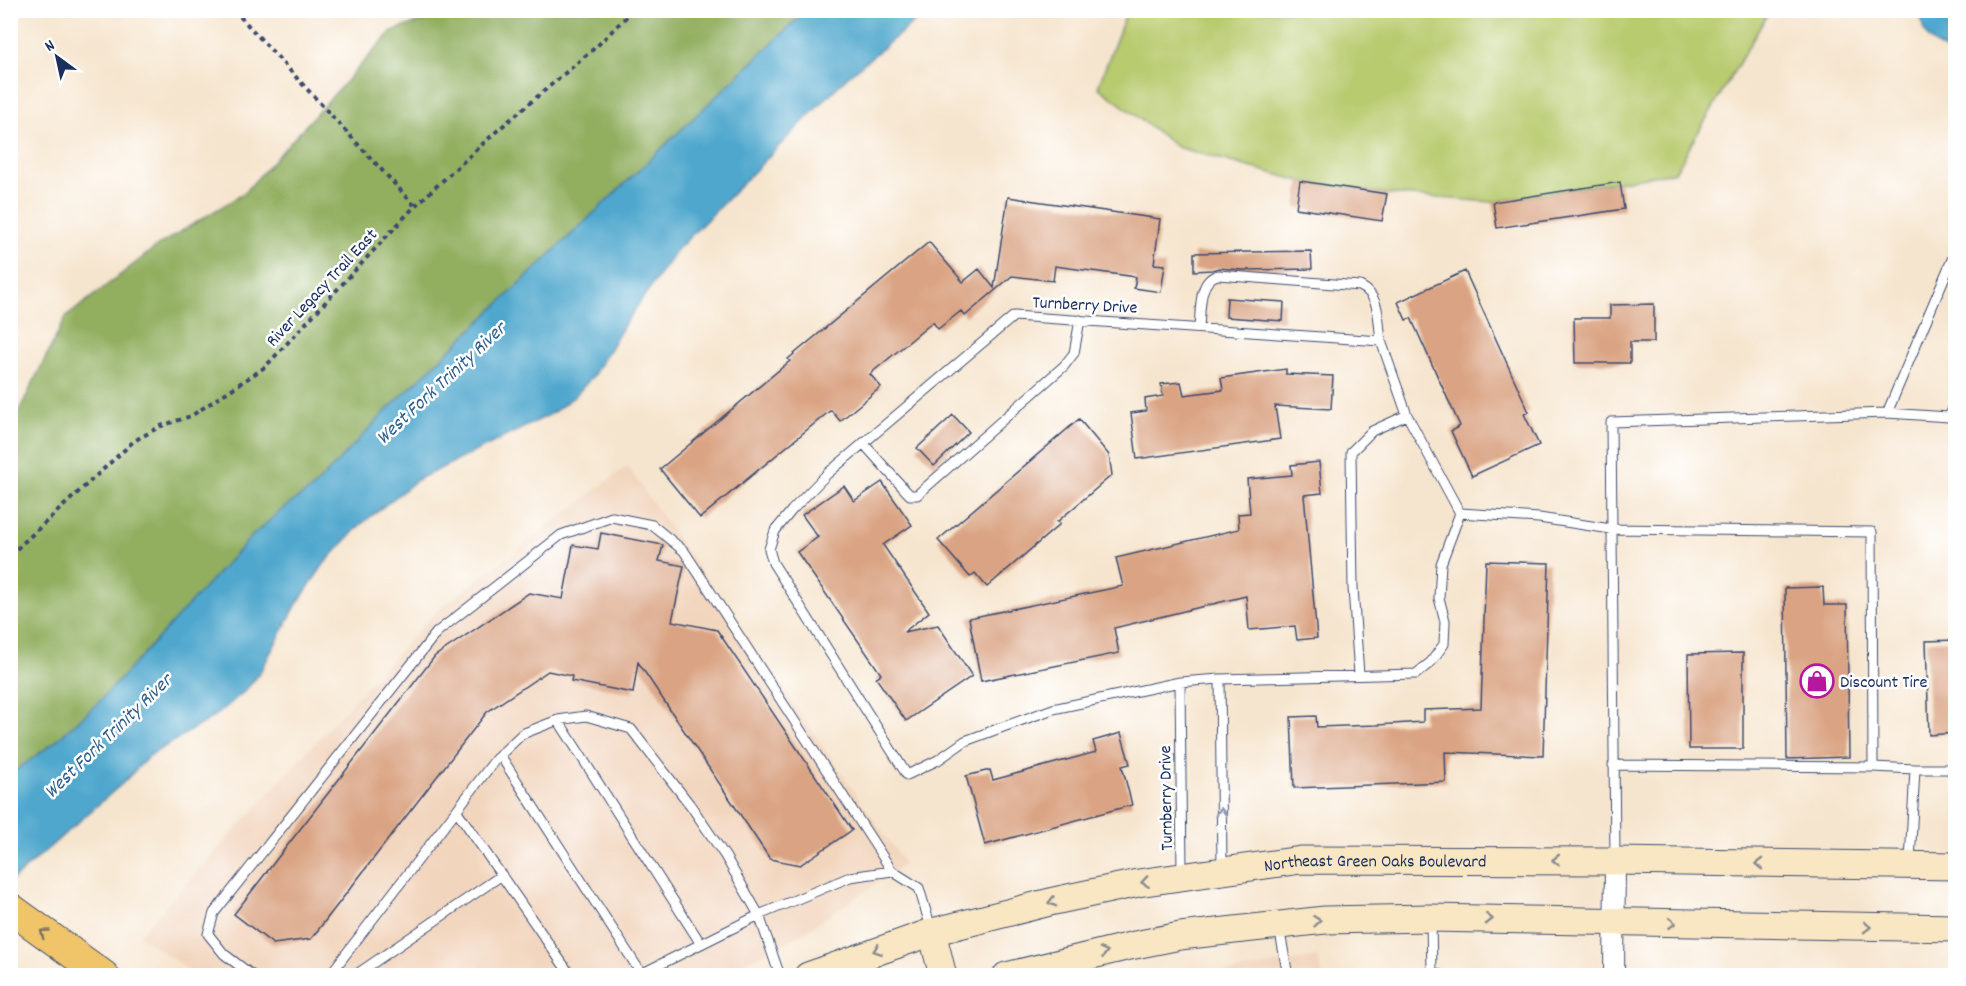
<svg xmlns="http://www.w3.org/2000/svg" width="1966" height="986" viewBox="0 0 1966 986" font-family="Dekko,sans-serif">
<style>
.built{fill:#f2d5bd}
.green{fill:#b8cb6e;stroke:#6a7d66;stroke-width:1.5}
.forest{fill:#92af61;stroke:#566f60;stroke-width:1.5}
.water{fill:#50a7cd;stroke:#366b96;stroke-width:1.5}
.building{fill:#daa484}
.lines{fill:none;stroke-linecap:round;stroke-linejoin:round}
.lane-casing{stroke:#3c4a6f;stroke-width:11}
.street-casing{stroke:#3c4a6f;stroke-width:22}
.secondary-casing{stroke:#3c4a6f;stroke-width:29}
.primary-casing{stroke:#3c4a6f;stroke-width:32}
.path{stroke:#3c4a6f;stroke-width:4;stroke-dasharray:4.5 4.5;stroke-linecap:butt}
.lane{stroke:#fff;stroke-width:9}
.street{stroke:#fff;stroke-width:20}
.secondary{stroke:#f9e7c3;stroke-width:27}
.primary{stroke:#f0c469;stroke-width:30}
.oneway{stroke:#8d97ae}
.oneway2{stroke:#8a8b90}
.oneway3{stroke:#7b7263}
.labels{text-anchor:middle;stroke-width:5;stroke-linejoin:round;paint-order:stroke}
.street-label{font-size:18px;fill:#1b2f5e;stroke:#fff}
.poi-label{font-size:18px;fill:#1b2f5e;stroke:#fff;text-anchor:start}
.water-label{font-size:20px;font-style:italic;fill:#305f8a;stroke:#fff}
</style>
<rect width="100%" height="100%" fill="#fff"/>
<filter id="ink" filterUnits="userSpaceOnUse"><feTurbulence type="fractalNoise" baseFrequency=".0167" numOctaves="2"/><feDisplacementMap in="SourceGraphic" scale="12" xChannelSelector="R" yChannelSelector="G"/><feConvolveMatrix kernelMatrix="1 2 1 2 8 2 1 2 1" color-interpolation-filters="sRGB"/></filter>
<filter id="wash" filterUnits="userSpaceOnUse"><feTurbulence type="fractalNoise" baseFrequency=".008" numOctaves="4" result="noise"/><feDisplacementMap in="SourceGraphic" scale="24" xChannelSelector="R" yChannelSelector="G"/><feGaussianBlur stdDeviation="1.35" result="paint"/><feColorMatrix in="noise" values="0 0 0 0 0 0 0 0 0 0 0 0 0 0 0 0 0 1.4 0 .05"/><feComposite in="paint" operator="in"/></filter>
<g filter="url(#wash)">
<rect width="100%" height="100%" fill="#f6e5ce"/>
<path class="built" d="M627,466l278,398 -108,73 -78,38h-524l-56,-40 294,-321z
M1317,957l6,18 -117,1z"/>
<path class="green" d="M1770,10l-95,162 -182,30 -106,-8 -87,-13 -123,-34 -79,-60 29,-76z"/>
<path class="forest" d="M457,10l349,1 -419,399 -74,78 -28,19 -32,28 -152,165 -46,42 -44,32 -1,-345 56,-112 94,-73 83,-50 149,-163z"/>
<path class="water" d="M806,11h122l-81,66 -171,174 -50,71 -33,54 -18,20 -24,18 -134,66 -57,45 -36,39 -27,40 -38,70 -13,16 -28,24 -69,42 -25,26 -113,99v-107l44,-32 46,-42 152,-165 32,-28 28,-19 74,-78z
M1921,11h34v45c-23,-14 -33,-15 -34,-45z"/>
<g id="blocks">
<path class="building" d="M1300,181l87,13 -5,27 -86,-13z
M1620,182l4,27 -127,19 -4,-26z
M1008,197l152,22 -6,45 11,1 -4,27 -27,-4 2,-11 -81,-11 -2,15 -41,-5 -47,40 -4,-5 -23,18 -5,-7 -63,52 11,13 -41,34 -9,-11 -131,108 -40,-49 130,-108 -2,-2 141,-117 34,40 16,-13 15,19z
M1311,251l1,18 -70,1 -23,-2 -7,2 -18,1v-18z
M1465,271l64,141 -5,2 15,31 -67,31 -21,-45 9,-5 -49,-108 -5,2 -8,-18z
M1227,298l57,4 -1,19 -57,-4z
M1654,304v38h-24v21h-55l-1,-45h36v-13z
M1286,369v5l47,2 -2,33 -56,-3 5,33 -143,20 -6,-46 15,-2 -1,-12 18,-3 -2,-12 20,-2 3,13 39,-5 -2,-12z
M953,415l16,17 -35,34 -17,-18z
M1079,419l30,36 3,20 -55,47 3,2 -73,63 -12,-14 -5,4 -32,-37z
M1319,462l3,31 -18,2 13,143 -20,2 -2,-14 -46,4 -3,-34 -132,32 5,25 -138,28 -12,-63 154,-32 -7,-28 123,-29 -1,-15 12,-1 -3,-34 45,-4 -1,-10z
M882,482l30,43 -29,20 46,67 -25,20 34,-7 34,51 -66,45 -30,-43 5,-4 -84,-122 21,-15 -16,-22 42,-29 10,15z
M601,533l62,12 -4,16 25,5 -12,55 45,9 135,200 -52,35 -30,-6 -132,-197 -5,31 -62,-12 1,-5 -24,-5 -61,41 -176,227 -38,5 -39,-30 201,-258 94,-63 34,6 10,-54 25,4z
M1486,561l63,2 -6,193 -98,-4 1,30 -152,6 -3,-71 25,-1 1,11 60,-2 46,-3v-12l58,-2z
M1823,587l1,18h23l2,152 -62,2 -2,-171z
M1956,640v93l-27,2 -3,-94z
M1743,653v96h-54l-1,-95z
M1121,733l9,31 -8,2 10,39 -147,40 -19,-69 24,-6 3,10 103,-28 -3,-11z"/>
</g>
</g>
<g filter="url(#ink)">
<use href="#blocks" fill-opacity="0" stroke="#3c4a6f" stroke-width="1.5"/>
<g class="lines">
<defs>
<path id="lane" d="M1014,316l367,25 26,74 53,98 -19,51 -2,34 6,23 -1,23 -13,18 -15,12 -196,5 -40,3 -127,27 -50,18 -38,14 -27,19 -31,15 -134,-212 -4,-14 6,-18 17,-21 35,-36z
M1199,327c2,-17 -1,-47 19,-52l142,11c21,10 18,35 21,55
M1887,413l69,-163
M863,443l43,48 4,4h7l147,-129 10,-13 6,-33
M1460,513l79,5 72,11 261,3 1,235 42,2 -5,92
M1359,675l-6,-87 -2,-136 21,-21 35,-16
M1220,679l2,189
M1180,682l2,192
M558,720l143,224
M500,755l141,218
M1613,765l260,2
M1915,769h41
M457,811l114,165
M1615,858l-4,-436 276,-9 62,4 7,-14
M1431,921l1,51
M1279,927l9,49
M253,976l-29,-22 -16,-20 6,-21 223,-281 124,-97 51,-18 40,8 32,26 208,320 27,17 12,40
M329,976l166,-216 27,-26 36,-14 28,-4 45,13 60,77 34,50 34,59 21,61
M354,976l148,-101
M463,976h2
M637,976l122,-61 91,-38 42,-6
M1408,976l24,-4 11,4"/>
<path id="street" d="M1614,976l1,-115"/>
<g id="secondary">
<path d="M932,932l11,44"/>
<path id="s1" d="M808,976l124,-44 122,-31 84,-18 163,-23 314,1 341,5"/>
<path d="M1006,976l124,-30 50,-10 145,-16 105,-2 526,10"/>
</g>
<path id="primary" d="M10,908l94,68"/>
</defs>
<use href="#lane" class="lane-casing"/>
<use href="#street" class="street-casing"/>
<use href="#secondary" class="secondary-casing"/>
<use href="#primary" class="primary-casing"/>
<path class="path" d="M234,10l181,196
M10,555l124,-114 27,-15 30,-10 74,-49 150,-161 83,-76 99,-84 36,-36"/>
<use href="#lane" class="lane"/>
<use href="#street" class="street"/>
<use href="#secondary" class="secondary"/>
<use href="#primary" class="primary"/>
</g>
<defs><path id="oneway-chevron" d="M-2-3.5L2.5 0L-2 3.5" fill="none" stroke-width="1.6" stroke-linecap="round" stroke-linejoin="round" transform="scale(1.5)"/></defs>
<use class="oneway" href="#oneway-chevron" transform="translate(1221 812) rotate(-91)"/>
<g class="oneway2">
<use href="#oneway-chevron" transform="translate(1556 860) rotate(-180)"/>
<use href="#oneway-chevron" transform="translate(1759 864) rotate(-179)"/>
<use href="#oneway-chevron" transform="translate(1145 882) rotate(172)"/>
<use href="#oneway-chevron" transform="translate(1052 902) rotate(166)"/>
<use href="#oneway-chevron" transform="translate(1489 919) rotate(1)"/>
<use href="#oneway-chevron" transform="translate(1317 921) rotate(-5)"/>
<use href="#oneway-chevron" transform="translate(1672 923) rotate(1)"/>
<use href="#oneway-chevron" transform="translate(1867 927) rotate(1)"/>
<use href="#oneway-chevron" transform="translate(877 950) rotate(161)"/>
<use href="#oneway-chevron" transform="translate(1104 952) rotate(-14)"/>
</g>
<use class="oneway3" href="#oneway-chevron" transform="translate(44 933) rotate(-144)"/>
</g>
<defs>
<symbol id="shop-ring" viewBox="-11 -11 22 22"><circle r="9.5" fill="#fff" stroke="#b5179e" stroke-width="1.5"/><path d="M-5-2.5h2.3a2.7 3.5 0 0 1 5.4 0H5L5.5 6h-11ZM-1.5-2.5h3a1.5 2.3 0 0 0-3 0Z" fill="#b5179e"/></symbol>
</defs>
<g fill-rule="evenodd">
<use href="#shop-ring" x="1798" y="662" width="38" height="38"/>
</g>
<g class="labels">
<g class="street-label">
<text transform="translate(321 287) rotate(-47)" y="6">River Legacy Trail East</text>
<text transform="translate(1085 304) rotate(3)" y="6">Turnberry Drive</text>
<text transform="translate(1165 798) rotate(-91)" y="6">Turnberry Drive</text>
<text dy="6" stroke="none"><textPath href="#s1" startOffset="582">Northeast Green Oaks Boulevard</textPath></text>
</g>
<g class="poi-label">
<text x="1840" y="687">Discount Tire</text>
</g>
<g class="water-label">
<text transform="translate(440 382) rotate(-43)" y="7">West Fork Trinity River</text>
<text transform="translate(107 735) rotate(-44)" y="7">West Fork Trinity River</text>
</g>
</g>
<rect width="1966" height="986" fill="none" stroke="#fff" stroke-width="36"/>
<g transform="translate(57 57) rotate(327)" stroke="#ffffff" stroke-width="4.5" paint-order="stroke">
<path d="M0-4.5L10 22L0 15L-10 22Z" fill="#1b2f5e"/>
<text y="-9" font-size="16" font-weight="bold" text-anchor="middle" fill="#1b2f5e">N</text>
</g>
</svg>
